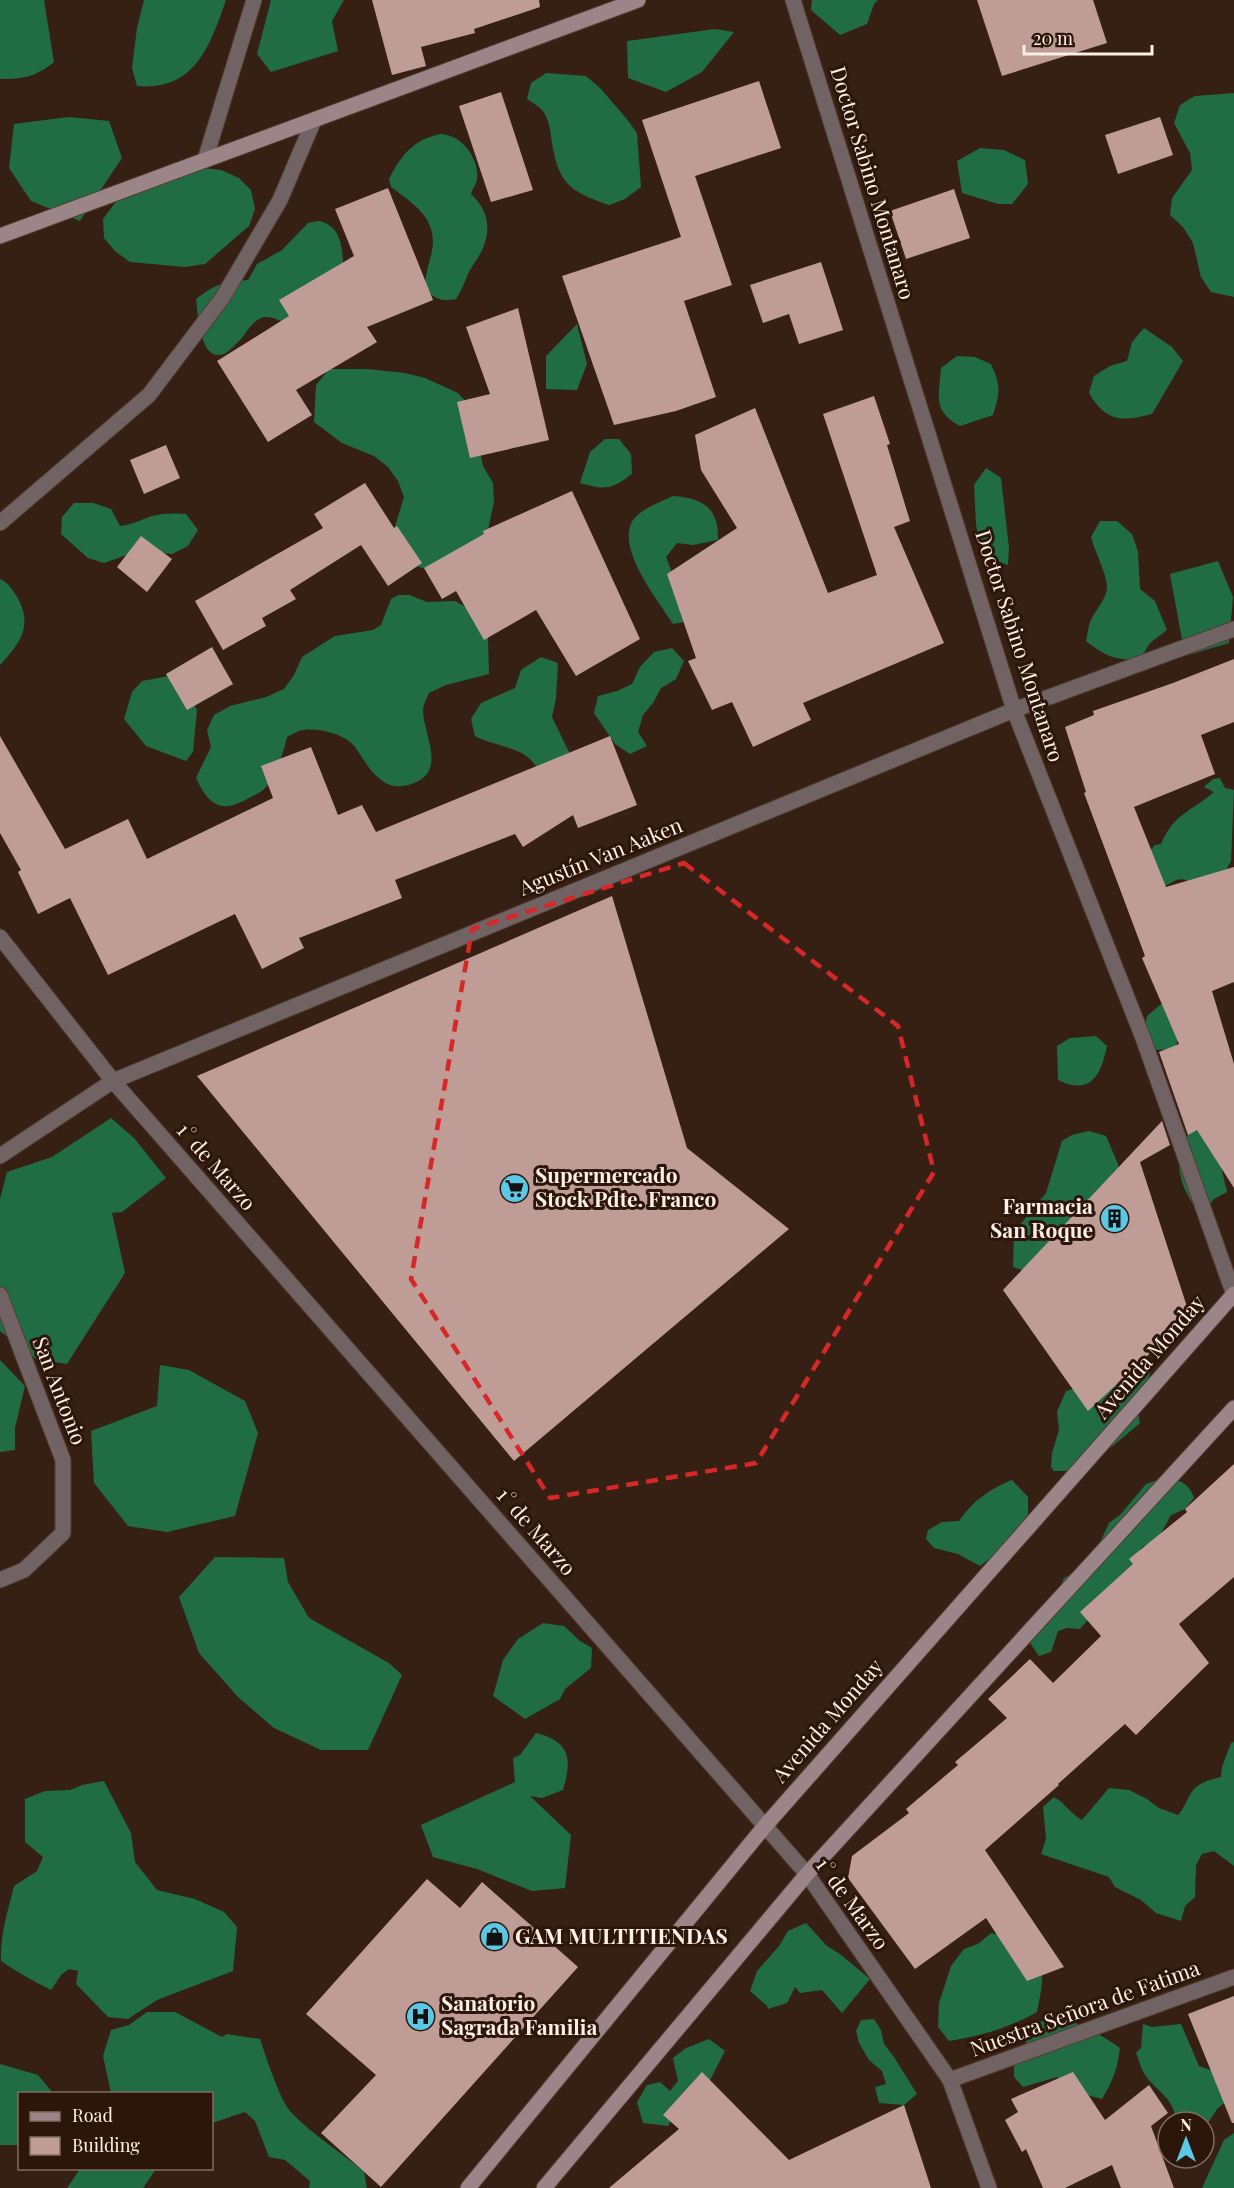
<svg xmlns="http://www.w3.org/2000/svg" width="1234" height="2188" viewBox="0 0 1234 2188" font-family="'Playfair Display',serif">
<style>
.forest{fill:#206c45}
.building{fill:#bf9d96}
.lines{fill:none;stroke-linecap:round;stroke-linejoin:round}
.street-casing{stroke:#523d31;stroke-width:17}
.secondary-casing{stroke:#523d31;stroke-width:17}
.street{stroke:#716364;stroke-width:15}
.secondary{stroke:#9c8588;stroke-width:15}
.marked{fill:none;stroke:#d62828;stroke-width:4.5;stroke-dasharray:12 8;stroke-linejoin:round}
.labels{text-anchor:middle;stroke-width:6;stroke-linejoin:round;paint-order:stroke}
.street-label{font-size:21px;fill:#feeee6;stroke:#2c160a}
.poi-label{font-size:21px;font-weight:bold;fill:#feeee6;stroke:#2c160a;text-anchor:start}
</style>
<rect width="100%" height="100%" fill="#362013"/>
<path class="forest" d="M0,0h44l10,62c-19,15 -30,17 -54,17z
M144,0h82c-16,46 -31,91 -89,86l-5,-18 5,-40z
M271,0h73l-12,21 6,30 -67,21 -14,-18z
M812,0h66l-4,4 -7,20 -27,11 -29,-25z
M715,29l19,3 -32,40 -36,20 -38,-14 -1,-37z
M546,73l40,3 14,12 26,30 11,15 4,54 -16,12 -16,6c-42,-14 -52,-24 -58,-69 -1,-8 -3,-19 -9,-26 -4,-4 -10,-8 -15,-11l4,-16z
M1234,93v204l-23,-5 -10,-15 -8,-34 -10,-16 -13,-12 2,-17 20,-28 -2,-17 -16,-30 6,-18 15,-9z
M69,117l40,4 13,37 -42,63 -49,-20 -22,-33 5,-44z
M441,134c21,1 39,25 36,46 -1,4 -5,10 -6,14 23,21 20,47 2,71 -7,11 -10,24 -17,34 -14,3 -21,0 -31,-10 0,-14 4,-25 7,-38 6,-32 -18,-47 -41,-64l-2,-8c12,-24 25,-40 52,-45z
M980,148l24,2 21,10 3,24 -16,20h-14l-36,-11 -5,-32z
M203,168l18,2 18,8 12,12 4,19 -6,17 -44,38 -20,3 -55,-5 -15,-11 -11,-13 -1,-19 12,-16 15,-14z
M318,221c22,3 25,26 25,45l-57,57c-8,-3 -19,-9 -27,-4 -9,5 -13,15 -19,21 -4,4 -10,10 -14,13 -27,13 -28,-41 -30,-54 21,-16 26,-16 52,-19l9,-16 25,-14 26,-27z
M577,324l10,40 -10,26 -31,-1v-33z
M1144,328l28,19 11,14 -31,53c-30,8 -46,8 -63,-21l5,-17 16,-10 17,-5 5,-19z
M957,356l18,1 16,7c10,21 9,29 2,51l-33,11c-28,-15 -21,-30 -19,-58z
M329,369h38l38,4 20,5 33,15 12,13 13,60 10,17 1,18 -14,69h-51l-16,-5 -20,-32 11,-36 -6,-16 -10,-14 -14,-11 -32,-13 -28,-21 2,-37z
M605,439h14l12,15 1,20c-21,16 -27,16 -52,9l10,-31z
M986,468l15,10 8,70 -1,17 -19,-7 -10,-17 -3,-17 -2,-39z
M673,496c30,2 46,12 45,44l-25,5 -16,-2 -11,14 25,64 -18,3c-15,-24 -67,-87 -33,-111 9,-7 23,-12 33,-17z
M74,503h19l18,6 9,17c14,-2 20,-6 32,-10 12,-3 22,-3 34,-2l12,16 -10,16 -16,8 -34,-3 -34,12 -16,-5 -27,-24 1,-17z
M1100,521h17l15,13 6,18 2,37 15,12 12,29 -17,13 -10,16c-25,2 -35,-3 -54,-18 2,-7 2,-17 6,-23 5,-10 14,-19 15,-30 0,-15 -12,-35 -16,-51z
M1218,561l15,36 -4,46 -44,13 -15,-82z
M0,579c8,3 11,9 16,16 18,30 5,47 -16,70z
M399,595h10l18,7 28,-1 18,10 15,26 1,37 -43,11 -17,8c-2,5 -6,12 -6,17 0,22 21,55 -3,70 -8,5 -17,7 -26,6 -19,-4 -29,-25 -39,-39 -10,-13 -36,-19 -51,-17 -6,0 -12,5 -17,7 -3,14 -12,42 -22,51 -3,4 -11,7 -16,10 -28,16 -40,8 -53,-20l15,-31 -4,-17 7,-15 16,-9 36,-9 18,-8 10,-14 8,-18 33,-21 38,-6 8,-5 10,-26z
M672,648l12,13 -8,18 -15,9 -8,15 -10,12 -5,17 9,14 -17,8 -15,-10 -21,-31 4,-17 19,-5 15,-7 8,-17 14,-15z
M541,657l17,6 -2,35 -4,19 18,37 -19,32c-8,-10 -16,-24 -26,-31 -12,-8 -35,-11 -50,-19l-4,-17 10,-16 34,-15 6,-18z
M190,672l1,26 6,12 -4,42 -7,9 -40,-15 -22,-27 8,-27 10,-11z
M1220,778l5,10 9,2 -3,71 -7,13 -27,13c-20,-16 -21,-3 -42,3l-12,-32 12,-13 6,-1c13,-31 30,-32 53,-52l-10,-5 9,-8z
M1172,1003l14,29 -9,10 -1,7 -21,1 -10,-24 2,-10 14,-12z
M1096,1036l11,10c-6,29 -16,50 -49,34l-1,-34 13,-8z
M111,1118l23,20 32,40 -44,34 -10,1 13,60 -58,91 -31,-5 -36,-28v-132l7,-27 45,-15z
M1193,1129l13,2 10,15 11,46 -13,7 -5,6 -16,-1c-16,-23 -21,-54 0,-75z
M1089,1131l17,5 12,28 2,23 -95,84 -12,-4 1,-35 32,-39 16,-52 10,-6z
M0,1360l25,26 -10,42v22l-15,2z
M160,1365l29,5 56,31 13,32 -23,83 -68,16 -39,-6 -34,-43 -3,-52 66,-25z
M1145,1367l5,5 -2,10 -13,14 5,27 -26,22 -39,26h-21l-3,-4 1,-14 7,-23 -2,-18 9,-21 23,-7 37,-2 6,-10z
M1166,1477c14,3 24,7 28,21l-9,11 -14,6 -14,26 -15,6 -15,28 -47,54 -13,-1 -9,3 -7,21 -12,4 -9,-13 8,-22 12,-12 14,-31 26,-14 19,-41 12,-9 25,-30z
M1012,1480l16,17v23l-9,17 -39,29 -22,-12 -24,-6 -8,-9 2,-9 14,-8 17,-1c14,-20 30,-32 53,-41z
M215,1557l69,1 4,24 21,36 80,45 13,12 -34,75h-47l-47,-22 -36,-31 -39,-44 -20,-56z
M543,1623l21,3 16,15 12,7 -1,20 -26,21 -5,10 -35,20 -32,-23 10,-36 15,-21z
M536,1733c35,9 36,26 27,57l-21,8 -12,-2 41,39 -6,53 -33,3 -55,-22 -44,-12 -12,-32 94,-43 -2,-24 7,-3z
M1234,1742v124l-20,-15 -12,3 -6,11 -1,32 -10,9 -4,15 -25,-8 -15,-13 -26,-13 -6,-10 -68,-23 5,-15 -3,-32 11,-10c10,5 17,17 28,23l27,-32 20,2 18,9 12,9 19,7c7,-7 9,-18 16,-26 7,-7 18,-10 27,-12l1,-10 9,-24z
M104,1781l27,52 4,29 22,28 38,9 29,13 13,15 -4,44 -76,29 -29,19 -20,-2 -32,-33 2,-13 -9,-2 -8,6 -10,15c-18,-9 -34,-18 -50,-29 -1,-28 7,-50 13,-75l23,-15 6,-14 -18,-15v-43l20,-8 25,-1 12,-5z
M806,1923l21,23 13,8 30,25 -28,34 -20,-23 -22,3 -5,-6 -8,16 -19,6 -1,-3 -17,-15 7,-20 22,-25 9,-15z
M991,1933c54,13 57,28 46,79 -31,17 -53,23 -88,29l-11,-14 1,-24 12,-37 13,-17 14,-5z
M147,2012h28l47,25 5,-3 33,5c5,15 20,61 30,72 22,24 50,40 74,61l3,16h-58l1,-7 -25,-21 -16,-3 -14,-36 -10,-9 -33,11v-29l-101,-1 -8,-37 8,-26 18,-5z
M1050,2014c26,8 48,18 70,34 -2,20 -8,34 -18,51l-27,-7 -18,-15 -34,10 -9,-10v-15l11,-11 2,-17z
M874,2019l7,11 3,14 10,13 23,37 -13,11 -25,-2 -4,-16 11,-3 -4,-13 -13,-11 -10,-17 -3,-12 5,-11z
M1143,2024l9,3 29,-3 18,42 12,4 23,25 -17,14 -13,20v-7h-28c-1,-24 -19,-30 -31,-47 -4,-6 -6,-15 -9,-22l5,-5z
M709,2039l16,12 -20,39h-19l-18,36 -25,-3 -6,-21 10,-17 13,-3 10,9 8,-10 -5,-23 13,-10z
M0,2064l38,11 15,18 -33,1 -1,51h-19z
M1234,2133v55h-32l22,-48z
M80,2169v-1l76,1 -13,19h-76z"/>
<path class="building" d="M372,0h167l1,7 -66,22 1,4 -54,14 5,19 -34,9z
M977,0h116l14,43 -105,33z
M759,81l22,67 -86,28 37,109 -48,16 32,96 -40,14 -62,14 -52,-149 119,-39 -39,-117z
M501,92l32,98 -42,12 -32,-96z
M1160,117l13,38 -55,19 -13,-39z
M388,188l45,112 -66,27 10,15 -81,48 16,25 -44,27 -51,-81 72,-45 -10,-16 75,-44 -19,-47z
M954,189l16,49 -64,21 -16,-48z
M821,262l22,68 -44,14 -10,-30 -26,9 -13,-38z
M518,308l31,132 -79,18 -13,-56 33,-8 -24,-67z
M874,396l16,48 -3,1 23,76 -16,6 50,116 -141,60 8,17 -58,27 -21,-45 -20,8 -24,-49 8,-3 -29,-84 70,-46 -36,-58 -6,-35 60,-27 73,185 49,-18 -54,-161z
M166,445l14,33 -36,16 -14,-34z
M365,483l29,45 3,-2 25,37 -34,23 -27,-41 -71,45 6,9 -34,19 4,8 -43,24 -28,-49 128,-73 -9,-14z
M572,491l68,148 -64,37 -40,-66 -52,30 -28,-49 -14,8 -18,-31 60,-34 -1,-3z
M141,536l31,23 -25,33 -30,-25z
M212,647l21,37 -46,26 -21,-36z
M1234,659v63l-33,13 14,39 -81,33 32,80 68,-20v115l-22,9 22,73v124l-37,-58 -9,5 -29,-83 20,-8 -37,-86 3,-2 -61,-163 2,-1 -21,-65 29,-12 -1,-4 80,-28z
M0,736l65,113 63,-30 19,40 126,-61 -12,-32 50,-19 27,68 24,-10 14,27 234,-96 27,69 -59,23 -5,-13 -50,32 -8,-13 -120,46 7,18 -103,40 5,10 -42,21 -27,-55 -127,61 -38,-77 -32,16 -20,-42 3,-2 -21,-37z
M612,896l75,252 102,81 -275,232 -317,-385z
M1162,1121l8,24 -30,17 50,154 -102,95 -85,-121z
M1234,1464v113l-55,47 30,39 -73,72 -11,-11 -67,60 1,1 -74,65 79,117 -37,14 -41,-63 -71,51 -67,-91 4,-22 57,-43 -3,-4 52,-44 -3,-3 52,-44 -19,-19 42,-40 23,24 48,-47 -21,-24 53,-48 -4,-5 58,-47 -2,-3z
M427,1879l33,29 22,-26 96,85 -197,220 -60,-54 55,-58 -70,-61z
M1234,1996v127h-2l-44,-109z
M702,2072l87,88 115,-55 27,83h-322l70,-59 -16,-14z
M1073,2072l32,48 44,-35 19,28 -17,13 23,62h-53l-9,-23 -47,23h-22l-17,-39 -4,3 -17,-32 13,-8 -7,-13z"/>
<g class="lines">
<defs>
<path id="street" d="M793,0l221,710 129,328 91,257
M205,160l49,-160
M0,523l149,-128 74,-98 57,-97 34,-80
M0,937l113,144 694,793 143,206 39,108
M0,1156l113,-75 901,-371 220,-81
M0,1295l63,165v73l-39,37 -24,10
M950,2080l284,-103"/>
<path id="secondary" d="M0,236l638,-236
M468,2188l297,-362 469,-532
M544,2188l263,-314 427,-466"/>
</defs>
<use href="#street" class="street-casing"/>
<use href="#secondary" class="secondary-casing"/>
<use href="#street" class="street"/>
<use href="#secondary" class="secondary"/>
</g>
<path class="marked" d="M684,863l214,163 36,146 -178,291 -206,35 -139,-219 61,-350z"/>
<defs>
<symbol id="supermarket-disc" viewBox="-11 -11 22 22"><circle r="9.5" fill="#5bc8e6" stroke="#2c160a"/><path d="M-6-5.5h2.5l.6 2H6L4.5 2H-2.5L-4.4-4H-6ZM-1.5 3.2a1.3 1.3 0 1 0 .1 0ZM3 3.2a1.3 1.3 0 1 0 .1 0Z" fill="#111"/></symbol>
<symbol id="building-disc" viewBox="-11 -11 22 22"><circle r="9.5" fill="#5bc8e6" stroke="#2c160a"/><path d="M-4-6H4V6H1V3H-1V6H-4ZM-2.5-4.3h1.7v1.8h-1.7ZM.8-4.3h1.7v1.8H.8ZM-2.5-1h1.7V.8h-1.7ZM.8-1h1.7V.8H.8Z" fill="#111"/></symbol>
<symbol id="shop-disc" viewBox="-11 -11 22 22"><circle r="9.5" fill="#5bc8e6" stroke="#2c160a"/><path d="M-5-2.5h2.3a2.7 3.5 0 0 1 5.4 0H5L5.5 6h-11ZM-1.5-2.5h3a1.5 2.3 0 0 0-3 0Z" fill="#111"/></symbol>
<symbol id="hospital-disc" viewBox="-11 -11 22 22"><circle r="9.5" fill="#5bc8e6" stroke="#2c160a"/><path d="M-5-5h3v3.5h4V-5h3V5h-3V1.5h-4V5h-3Z" fill="#111"/></symbol>
</defs>
<g fill-rule="evenodd">
<use href="#supermarket-disc" x="498" y="1172" width="33" height="33"/>
<use href="#building-disc" x="1098" y="1202" width="33" height="33"/>
<use href="#shop-disc" x="478" y="1920" width="33" height="33"/>
<use href="#hospital-disc" x="404" y="2000" width="33" height="33"/>
</g>
<g class="labels">
<g class="street-label">
<text transform="translate(872 183) rotate(73)" y="7">Doctor Sabino Montanaro</text>
<text transform="translate(1019 646) rotate(72)" y="7">Doctor Sabino Montanaro</text>
<text transform="translate(601 857) rotate(-22)" y="7">Agustín Van Aaken</text>
<text transform="translate(216 1167) rotate(49)" y="7">1° de Marzo</text>
<text transform="translate(1150 1357) rotate(-49)" y="7">Avenida Monday</text>
<text transform="translate(59 1391) rotate(69)" y="7">San Antonio</text>
<text transform="translate(536 1532) rotate(49)" y="7">1° de Marzo</text>
<text transform="translate(828 1721) rotate(-49)" y="7">Avenida Monday</text>
<text transform="translate(852 1904) rotate(54)" y="7">1° de Marzo</text>
<text transform="translate(1085 2009) rotate(-20)" y="7">Nuestra Señora de Fatima</text>
</g>
<g class="poi-label">
<text x="535" y="1183">Supermercado<tspan x="535" dy="24">Stock Pdte. Franco</tspan></text>
<text x="1093" y="1214" text-anchor="end">Farmacia<tspan x="1093" dy="24">San Roque</tspan></text>
<text x="515" y="1944">GAM MULTITIENDAS</text>
<text x="441" y="2011">Sanatorio<tspan x="441" dy="24">Sagrada Familia</tspan></text>
</g>
</g>
<rect x="18" y="2092" width="195" height="78" fill="#2c160a" stroke="#806c62" stroke-width="1.5"/>
<rect x="30" y="2112" width="30" height="9" fill="#9c8588" stroke="#806c62" stroke-width="1.5"/>
<text x="72" y="2122" font-size="18" fill="#feeee6">Road</text>
<rect x="30" y="2137" width="30" height="18" fill="#bf9d96" stroke="#806c62" stroke-width="1.5"/>
<text x="72" y="2152" font-size="18" fill="#feeee6">Building</text>
<g transform="translate(1186 2140)"><circle r="28" fill="#2c160a" stroke="#806c62" stroke-width="1.5"/>
<path d="M0-4.5L10 22L0 15L-10 22Z" fill="#5bc8e6"/>
<text y="-9" font-size="16" font-weight="bold" text-anchor="middle" fill="#feeee6">N</text>
</g>
<path d="M1024 45v9h128v-9" fill="none" stroke="#feeee6" stroke-width="3"/>
<text x="1033" y="45" font-size="18" fill="#feeee6" stroke="#2c160a" stroke-width="4.5" paint-order="stroke">20 m</text>
</svg>
